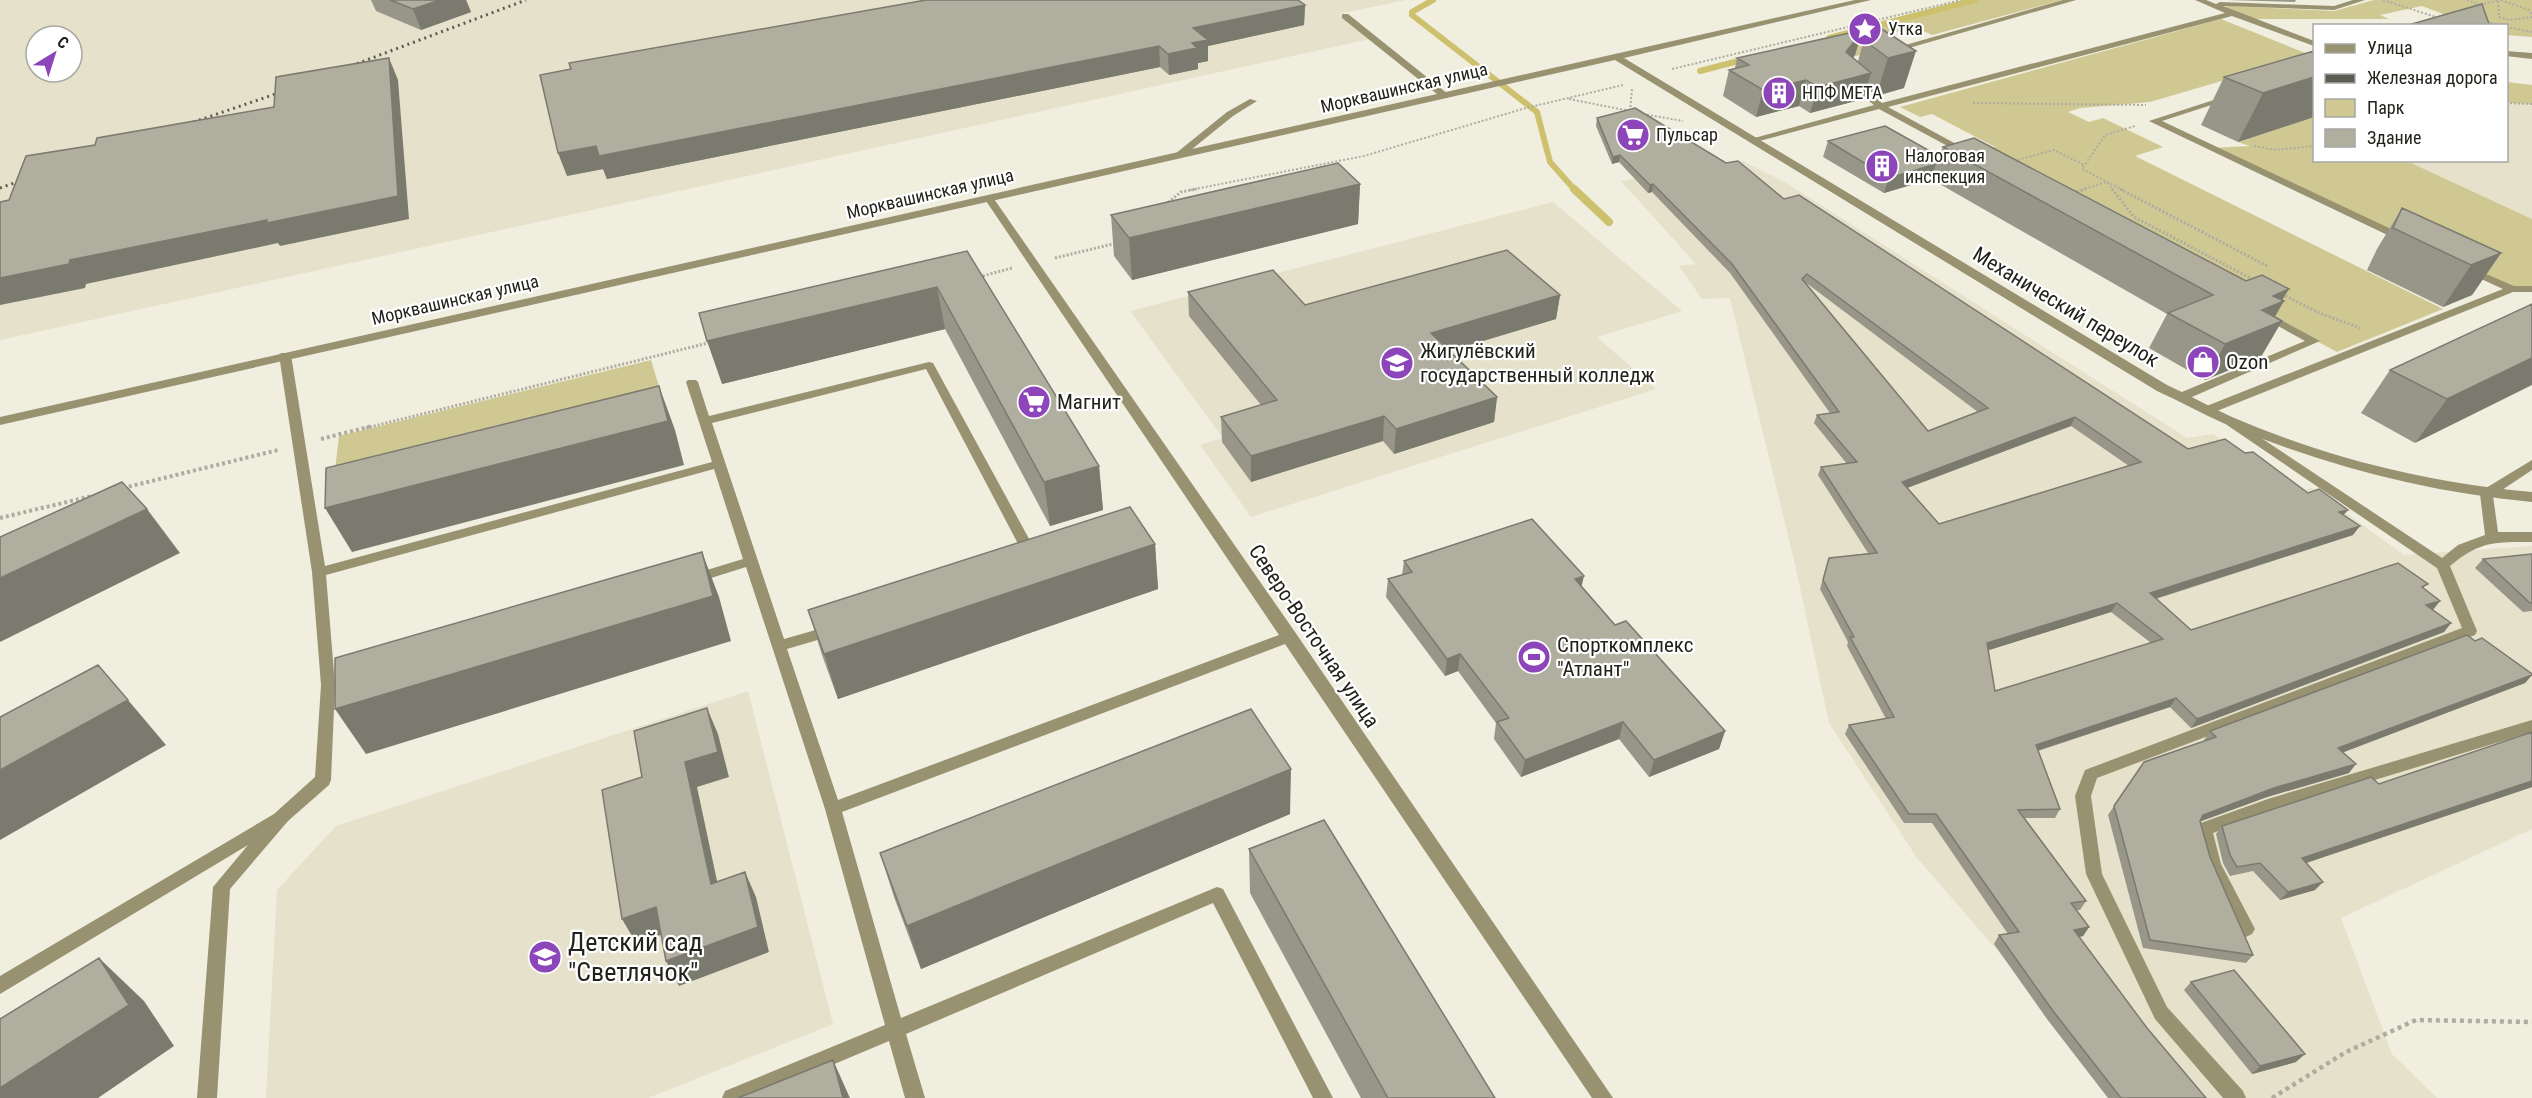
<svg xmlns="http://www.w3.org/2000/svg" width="2532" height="1098" viewBox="0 0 2532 1098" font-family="'Roboto Condensed',sans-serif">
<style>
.built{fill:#e5e1ca;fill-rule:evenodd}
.green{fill:#d0c893}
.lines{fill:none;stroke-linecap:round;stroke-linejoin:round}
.stream-far1{stroke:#cec16e;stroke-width:6}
.stream{stroke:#cec16e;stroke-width:8}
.path-far3{stroke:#adac9f;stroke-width:2;stroke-dasharray:2 2;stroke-linecap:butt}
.path-far2{stroke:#adac9f;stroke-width:3;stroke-dasharray:2 2;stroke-linecap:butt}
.path-far1{stroke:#adac9f;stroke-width:4;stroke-dasharray:3 3;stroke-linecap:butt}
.path{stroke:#adac9f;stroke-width:4.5;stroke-dasharray:4 4;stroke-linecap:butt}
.lane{fill:#989271;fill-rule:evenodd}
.street{fill:#989271;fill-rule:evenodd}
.rail{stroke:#5d5c53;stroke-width:3;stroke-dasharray:2 4;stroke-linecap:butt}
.wall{fill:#979689;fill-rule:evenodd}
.shaded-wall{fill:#7b7a6f}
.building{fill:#b0ae9f;stroke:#7b7a6f;stroke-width:1.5;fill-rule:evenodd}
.labels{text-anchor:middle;stroke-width:4.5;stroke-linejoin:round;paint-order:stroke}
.far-poi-label{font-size:18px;fill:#22221c;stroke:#fff;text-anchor:start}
.far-street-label{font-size:18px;fill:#22221c;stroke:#fff}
.street-label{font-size:21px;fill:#22221c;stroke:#fff}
.poi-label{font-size:21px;fill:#22221c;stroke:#fff;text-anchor:start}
.near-poi-label{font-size:26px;fill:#22221c;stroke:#fff;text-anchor:start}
</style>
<rect width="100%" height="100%" fill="#f0eede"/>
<path class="built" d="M0,0h1406l-67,14 31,25 -1370,301zM36,36h36v36h-36z
M2507,104h25v115l-125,-58 99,-1z
M1743,161l40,20 404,257 26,-4 81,57 18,-3 92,67 128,-9v283l-191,89 51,136 45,44h-322l-40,-58 -158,-182 -88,-135 -34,-159 -65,-266 -28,1 -23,-33 17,-2 -75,-83z
M1553,202l129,109 -85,26 59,52 -405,128 -51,-72 23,-7 -93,-127z
M748,691l85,333 -185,74h-382l11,-208 59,-64z"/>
<path class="green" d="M1975,0h87l-130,35 -17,-8 -56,15 16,9 -19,5 -11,-6 -56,-1z
M2374,0h158v37l-25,-2 -1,-9 -34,-1 -50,-19 -42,9 9,4h-137l-26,-10 1,-3 107,5z
M2221,19l89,36 -160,47 -70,6 -12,4 21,10 14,-4 60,29 -28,9 308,153 -106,43 -365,-198 23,-7 -63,-33 -12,3 -20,-10z
M2507,82l25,3v19l-25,-1z
M2314,117v43l93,1 125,58v70h-20l-301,-141 39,-2 -12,-4z
M651,360l18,59 -338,84 8,-67z"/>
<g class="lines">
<path class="stream-far1" d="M1433,0l-21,12v3l125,97 13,50 25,28
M1829,38l146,-38
M1700,71l46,-12"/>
<path class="stream" d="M1574,189l35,33"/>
<path class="path-far3" d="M2383,0l56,18
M2467,0l13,5 -3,1
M2501,0l28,10 3,5
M2498,1l1,16 10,3 23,-3
M2480,5l20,-5
M2486,21l15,5
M2506,27l26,5
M1672,69l289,-69
M1569,99l61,12
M1973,103l173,2
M2506,103l26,1
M1630,111l2,-22
M1643,114l40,7
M2254,146l22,4 38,-4
M2014,161l40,-11 30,15
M1190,190l174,-34 162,-48 97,-23
M2081,190l26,-8 6,8
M2123,190l-41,-21 23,-34 30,-9"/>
<path class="path-far2" d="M2112,189l22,28 122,64
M2120,189l149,78
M2073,193l13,-4
M1165,205l16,-13 16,-3
M1055,258l62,-15
M979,277l33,-9
M2282,294l35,18 43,16
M366,428l346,-86"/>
<path class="path-far1" d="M321,439l51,-13
M123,488l155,-38
M0,518l92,-22"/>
<path class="path" d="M2272,1098l74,-46 70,-32 116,2"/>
<path class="lane" d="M2063,0h13l-181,52 -7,-2z
M2195,0h11l10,4 4,-2 114,4 19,-6h12l-31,10 -111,-4 91,35v5l-82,-30 -344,91 81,44v4l-3,1 -87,-47 -127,34 -5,-3 127,-35 -24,-19v-4h6l26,21 343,-90z
M1342,14h6l100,80v4h-6l-100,-80z
M2506,51l26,2v6l-26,-3z
M2226,96l7,2 -71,23 246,116v4h-8l-251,-120z
M1250,99l7,2 -24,15 -52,42h-6v-4l52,-42z
M989,195l3,1 303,436 318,466h-21l-307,-454 -443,168 59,206 316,-131 6,2 110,209h-20l-100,-195 -307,131 19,64h-20l-16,-57 -135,57h-32l3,-7 160,-66 -60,-216 -79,-242 -54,17 -7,-5 2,-3 56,-17 -29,-90 -388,106 9,110 -4,95 -2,5 -41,36 -58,68 -13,209h-20l16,-211 35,-42 -248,149v-18l274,-162 41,-37 6,-92 -9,-113 -33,-217 2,-2h8l2,2 34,211 387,-104 -26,-80 2,-2h8l2,2 11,34 220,-54 4,1 106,194 -2,3h-10l-2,-3 -99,-188 -214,54 72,216 49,-14 5,1 2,4 -2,4 -51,15 51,151 441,-165 -295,-437z
M2470,267l44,19h18v6h-19l-301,121 -4,1 -6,-4 2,-3 299,-118 -37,-17 -1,-2z
M2266,312l54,29 -135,59h-8l-2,-3 2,-3 128,-53 -43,-24 -2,-2z
M2231,418l211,140 16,-13 27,-10 -5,-41 1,-3 51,-31v10l-39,26 5,36h34v10c-38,0 -52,-1 -82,24l27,65 -2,4 -378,143 -6,18 11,78 65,133 76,84 3,7h-23l-68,-79 -69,-145 -11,-78 10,-26 377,-142 -25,-60 -210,-143 -2,-3 2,-3z
M2532,720v12l-262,80 -57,21 8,31 34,65 -3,5 -6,3 -6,-3 -35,-69 -9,-36 2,-5 70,-25z"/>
<path class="street" d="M1855,0h16l-247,58 543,327c22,10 43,22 65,32 96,41 196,66 300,75v10c-107,-10 -210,-37 -309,-79 -22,-10 -44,-22 -66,-32l-542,-331 -1615,365v-8z"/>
<path class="rail" d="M340,70l186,-70
M182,126l108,-37
M0,188l31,-11"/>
</g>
<path class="wall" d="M371,0h95l5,12 -50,18 -45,-19z
M2227,0h69l-1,2z
M1305,5l-1,20 -96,21v15l-10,2v6l-29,6 -9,-8 -553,112 -4,-10 -36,7z
M1877,26l27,62 -28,8 -9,-8 -4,11 -53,14 -11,-7 -43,11 -33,-21 6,-26 6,-2 2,-10 118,-3 -2,3 5,3 6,-21z
M2314,51v66l-76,25 -37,-17 23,-48z
M1597,118l187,81 404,250 57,4 99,62 9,20 -197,64 35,31 233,-41 8,21 19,13 -7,9 -253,96 -21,-21 -132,44 22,58 -5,9h-30l61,83 -6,9h-4l13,17 -6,9 -4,1 68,91 59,70h-98l-61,-79 -53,-75 5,-9 9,-1 -76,-111h-28l-59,-89 4,-9 37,-6 -39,-73 1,-4 -28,-53 9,-31 39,-5 -50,-78 3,-8 26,-3 -33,-41 3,-8 13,-2 -100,-140 -78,-81 -4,1 -29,-31 -7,2 -16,-38zM1805,282l173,130 -50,19zM2071,426l58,40 -190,58 -32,-36zM2111,612l40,31 -156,48 -7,-41z
M1828,141l111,15 4,-9 339,153 -7,17 -14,40 -56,23 -56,-32 18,-34 -236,-135 -47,14 -61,-36z
M1360,184l-2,40 -226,56 -18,-24 -3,-41z
M2402,208l99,45 -29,42 -29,12 -76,-37 10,-21z
M967,251l132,215 4,44 -53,16 -105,-197 -223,55z
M1188,292l117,13 255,-10 -4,24 -106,32 47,46 -3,25 -100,32 -11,-13 -132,41 -29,-40 -1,-25 40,-12 -72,-89z
M2532,304l-117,139 -54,-30 29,-43z
M1155,544l3,45 -320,110 -16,-44 -14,-45z
M2532,554v57l-9,1 -48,-44 8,-9z
M1404,561l177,25 34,39 110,106 -6,18 -70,28 -30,-38 -98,38 -27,-38 2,-16 -38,-52 -13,5 -59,-79 2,-18 14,-4z
M2475,641l57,33v1l-7,8 -182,69 6,21 -82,24 -66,24 9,36 43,98 -7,8 -103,-15 -35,-133 36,-53 61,-21 -1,-1 6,-9z
M2532,732v55l-226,76 9,27 -35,10 -27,-29 -23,5 -7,-13 -7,-29 6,-8 157,-42z
M1290,814l-369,155 -27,-72 -14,-44z
M1249,849l246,249h-134l-111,-205z
M2191,982l105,80 -44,12 -68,-84z"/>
<path class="shaded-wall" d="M440,0h26l5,12 -50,18 -8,-21z
M1305,5l-1,20 -96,21v15l-10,2v6l-29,6 -1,-21 25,-26z
M1863,30l-8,25 -16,22 7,-25z
M1159,46l1,21 -553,112 -4,-10 -36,7 -9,-23z
M1916,51l-12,37 -28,8 12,-38z
M389,58l9,22 11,139 -129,27 -2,-3 -192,41 -1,4 -85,17v-27l70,-18z
M1871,73l-8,26 -53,14 8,-26z
M2314,77v40l-76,25 25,-49z
M1806,80l-7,26 -43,11 7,-27z
M1620,155l-1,7 -7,2 1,-7z
M1936,164l-5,15 -47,14 5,-15z
M1360,184l-2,40 -226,56 -3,-42z
M1653,184l-1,8 -4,1 2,-8z
M2501,253l-29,42 -29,12 28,-42z
M937,287l8,42 -223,55 -15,-43z
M2289,289l-8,13 3,-1 -15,26 13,-6 -21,36 -56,23 20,-36 37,-34 11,-14z
M1560,295l-4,24 -127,38 2,-24z
M2532,358v27l-117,58 32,-44z
M659,386l16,44 9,35 -332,87 -27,-44z
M1497,397l-3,25 -100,32 2,-25z
M1384,416l-1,25 -132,41v-26z
M2075,417l-4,9 -172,65 3,-9z
M1099,466l4,44 -53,16 -6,-44z
M147,509l33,44 -180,89v-64z
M2348,510l-7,8 -2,-6z
M2360,526l-7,9 -209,67 6,-9z
M1155,544l3,45 -320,110 -14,-45z
M702,552l17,45 12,44 -365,113 -31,-45z
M1584,576l-4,17 -5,-14z
M2440,601l-7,9 -7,-5z
M2117,603l-6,9 -128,40 4,-9z
M2451,623l-7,9 -253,96 6,-9z
M1460,654l-2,17 -13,5 2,-17z
M2532,675l-7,8 -194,74 7,-9z
M2176,698l-6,9 -140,46 6,-8z
M128,700l38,45 -166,95v-70z
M707,708l11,26 11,43 -32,10 26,122 -12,-25 -26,-122z
M1623,722l-4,17 -98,38 4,-17z
M1725,731l-6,18 -70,28 5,-17z
M2356,764l-7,9 -82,24 -71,26 7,-8 71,-27z
M1291,769l-1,45 -369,155 -14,-43z
M2532,781v6l-238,80 8,-9z
M745,872l11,25 13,55 -90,34 -13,-25z
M2323,882l-8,8 -35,10 8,-8z
M656,907l14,25 -34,11 -14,-24z
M2089,927l-6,9 -15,3 6,-9z
M99,958l45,43 30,45 -76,52h-98v-10z
M2305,1054l-9,8 -44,12 8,-8z
M833,1060l16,36 1,2h-7z"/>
<path class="building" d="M390,0h50l-27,9z
M926,0h372l7,5 -112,23 15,12 -16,3 5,5 -29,6 -9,-8 -560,110 -3,-10 -38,7 -18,-78 31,-6 -2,-6z
M2482,4l7,20 -5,2h-79z
M1877,26l39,25 -28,7 -24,-18z
M1863,30l-17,22 25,21 -53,14 -12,-7 -43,10 -34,-20 20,-5 -12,-7z
M2314,51v26l-51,16 -39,-16z
M389,58l9,138 -131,27v-3l-197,40 -1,4 -69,14v-76l9,-2 17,-44 69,-11 2,-7 177,-31 2,-30z
M1635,108l91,55 12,-2 46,38 15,-4 389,254 37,-10 20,14 8,-1 55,41 11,-4 29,21 -9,2 21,14 -210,67 41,37 207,-67 30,21 -6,3 18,14 -14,4 25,18 -254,96 -21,-21 -140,47 24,64 -42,1 68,91 -15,2 18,24 -15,3 73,98 59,70h-85l-68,-87 -54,-76 20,-3 -83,-118h-27l-60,-89 45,-8 -44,-80h4l-31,-57 6,-22 48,-5 -56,-86 36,-5 -40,-47 22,-3 -107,-148 -79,-80 -3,1 -30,-30 -7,2 -16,-39zM1807,274l181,134 -60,23 -126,-152zM2075,417l66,45 -202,62 -37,-42zM2117,603l46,36 -168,52 -8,-48z
M1885,126l54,30 -3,8 -47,14 -61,-37z
M1974,138l272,143 16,-6 27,14 -16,7 11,5 -22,9 20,11 -57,23 -57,-31 45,-18 -270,-148z
M1338,163l22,21 -231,54 -18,-23z
M2402,208l99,45 -30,12 -78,-37z
M1507,250l53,45 -129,38 66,64 -101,32 -12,-13 -133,40 -30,-39 56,-17 -89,-108 85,-22 32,35z
M967,251l132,215 -55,16 -107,-195 -230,54 -8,-28z
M2532,304v54l-85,41 -57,-29z
M659,386l9,35 -343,87 1,-40z
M122,482l25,27 -147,69v-41z
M1130,507l25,37 -331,110 -16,-44z
M1532,519l52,57 -9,3 40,46 11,-4 99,110 -71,29 -31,-38 -98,38 -28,-38 12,-4 -49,-64 -13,5 -59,-80 24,-7 -8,-11z
M702,552l11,44 -378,113v-51z
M2532,554v49h-2l-47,-44z
M2467,635l8,6 7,-3 50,36v1l-194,73 18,16 -82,24 -71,27 -3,6 10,36 43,98 -103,-15 -36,-134 30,-44 72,-25 -6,-6z
M98,665l30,35 -128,70v-53z
M707,708l11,44 -33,10 26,122 34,-12 13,55 -92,34 -10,-54 -34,12 -20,-129 40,-13 -8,-46z
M1251,709l40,60 -384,157 -27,-73z
M2532,732v49l-230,77 21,24 -35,10 -28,-29 -23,4 -7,-12 -8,-29 149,-49 8,7z
M1324,820l171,278h-107l-139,-249z
M99,958l30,47 -129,83v-69z
M2234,970l71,84 -45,12 -69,-84z
M833,1060l10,38h-105z"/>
<defs>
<symbol id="sight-disc" viewBox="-11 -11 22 22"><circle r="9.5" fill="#8d46b9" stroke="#fff"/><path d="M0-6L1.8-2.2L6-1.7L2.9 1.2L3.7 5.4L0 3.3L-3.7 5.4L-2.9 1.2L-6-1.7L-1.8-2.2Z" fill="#fff"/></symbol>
<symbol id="building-disc" viewBox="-11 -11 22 22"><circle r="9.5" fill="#8d46b9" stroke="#fff"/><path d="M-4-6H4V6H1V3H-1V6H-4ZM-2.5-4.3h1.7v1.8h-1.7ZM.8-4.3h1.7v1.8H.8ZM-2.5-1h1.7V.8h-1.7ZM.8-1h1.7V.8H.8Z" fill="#fff"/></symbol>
<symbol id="supermarket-disc" viewBox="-11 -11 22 22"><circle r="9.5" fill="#8d46b9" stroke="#fff"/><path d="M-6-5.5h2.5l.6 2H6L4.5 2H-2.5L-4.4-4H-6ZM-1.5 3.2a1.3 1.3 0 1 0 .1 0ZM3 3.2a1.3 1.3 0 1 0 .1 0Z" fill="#fff"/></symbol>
<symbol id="shop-disc" viewBox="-11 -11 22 22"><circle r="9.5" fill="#8d46b9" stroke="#fff"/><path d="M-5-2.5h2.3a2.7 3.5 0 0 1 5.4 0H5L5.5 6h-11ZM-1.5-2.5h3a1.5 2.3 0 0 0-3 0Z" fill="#fff"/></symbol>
<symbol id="university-disc" viewBox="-11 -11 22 22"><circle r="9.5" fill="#8d46b9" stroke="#fff"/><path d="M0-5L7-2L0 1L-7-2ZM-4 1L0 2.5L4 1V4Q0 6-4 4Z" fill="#fff"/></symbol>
<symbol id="stadium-disc" viewBox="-11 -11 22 22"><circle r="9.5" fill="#8d46b9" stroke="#fff"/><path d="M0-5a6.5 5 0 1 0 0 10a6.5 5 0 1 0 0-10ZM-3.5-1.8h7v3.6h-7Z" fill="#fff"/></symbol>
<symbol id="school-disc" viewBox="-11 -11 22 22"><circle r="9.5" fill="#8d46b9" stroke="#fff"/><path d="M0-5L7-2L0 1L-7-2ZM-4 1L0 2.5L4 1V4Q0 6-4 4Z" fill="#fff"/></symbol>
</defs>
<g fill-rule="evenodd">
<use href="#sight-disc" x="1846" y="10" width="38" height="38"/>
<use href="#building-disc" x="1760" y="74" width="38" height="38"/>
<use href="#supermarket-disc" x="1614" y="116" width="38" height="38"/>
<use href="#building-disc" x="1863" y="147" width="38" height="38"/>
<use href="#shop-disc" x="2184" y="343" width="38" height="38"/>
<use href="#university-disc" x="1378" y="344" width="38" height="38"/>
<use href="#supermarket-disc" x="1015" y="383" width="38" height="38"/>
<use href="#stadium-disc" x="1515" y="638" width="38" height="38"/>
<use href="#school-disc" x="526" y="938" width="38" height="38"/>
</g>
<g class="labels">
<g class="far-poi-label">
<text x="1888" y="35">Утка</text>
<text x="1802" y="99">НПФ МЕТА</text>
<text x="1656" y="141">Пульсар</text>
<text x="1905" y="162">Налоговая<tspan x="1905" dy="21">инспекция</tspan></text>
</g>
<g class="far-street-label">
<text transform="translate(1404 88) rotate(-13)" y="6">Морквашинская улица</text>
<text transform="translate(930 194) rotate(-13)" y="6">Морквашинская улица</text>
<text transform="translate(455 300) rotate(-13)" y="6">Морквашинская улица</text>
</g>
<g class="street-label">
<text transform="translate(2066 307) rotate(31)" y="7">Механический переулок</text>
<text transform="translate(1314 636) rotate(56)" y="7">Северо-Восточная улица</text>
</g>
<g class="poi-label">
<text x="1420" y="358">Жигулёвский<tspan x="1420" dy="24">государственный колледж</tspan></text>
<text x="2226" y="369">Ozon</text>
<text x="1057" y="409">Магнит</text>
<text x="1557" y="652">Спорткомплекс<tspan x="1557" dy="24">"Атлант"</tspan></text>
</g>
<g class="near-poi-label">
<text x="568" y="951">Детский сад<tspan x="568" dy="30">"Светлячок"</tspan></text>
</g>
</g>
<rect x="2313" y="24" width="195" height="138" fill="#ffffff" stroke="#a7a7a4" stroke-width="1.5"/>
<rect x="2325" y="44" width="30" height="9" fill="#989271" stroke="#a7a7a4" stroke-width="1.5"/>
<text x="2367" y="54" font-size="18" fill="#22221c">Улица</text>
<rect x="2325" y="74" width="30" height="9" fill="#5d5c53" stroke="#a7a7a4" stroke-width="1.5"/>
<text x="2367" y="84" font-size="18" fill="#22221c">Железная дорога</text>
<rect x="2325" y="99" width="30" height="18" fill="#d0c893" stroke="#a7a7a4" stroke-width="1.5"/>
<text x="2367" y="114" font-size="18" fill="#22221c">Парк</text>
<rect x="2325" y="129" width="30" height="18" fill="#b0ae9f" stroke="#a7a7a4" stroke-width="1.5"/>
<text x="2367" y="144" font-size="18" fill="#22221c">Здание</text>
<g transform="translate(54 54) rotate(38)"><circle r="28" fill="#ffffff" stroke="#a7a7a4" stroke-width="1.5"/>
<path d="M0-4.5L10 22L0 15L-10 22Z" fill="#8d46b9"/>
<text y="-9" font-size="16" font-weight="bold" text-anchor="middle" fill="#22221c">С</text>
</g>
</svg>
